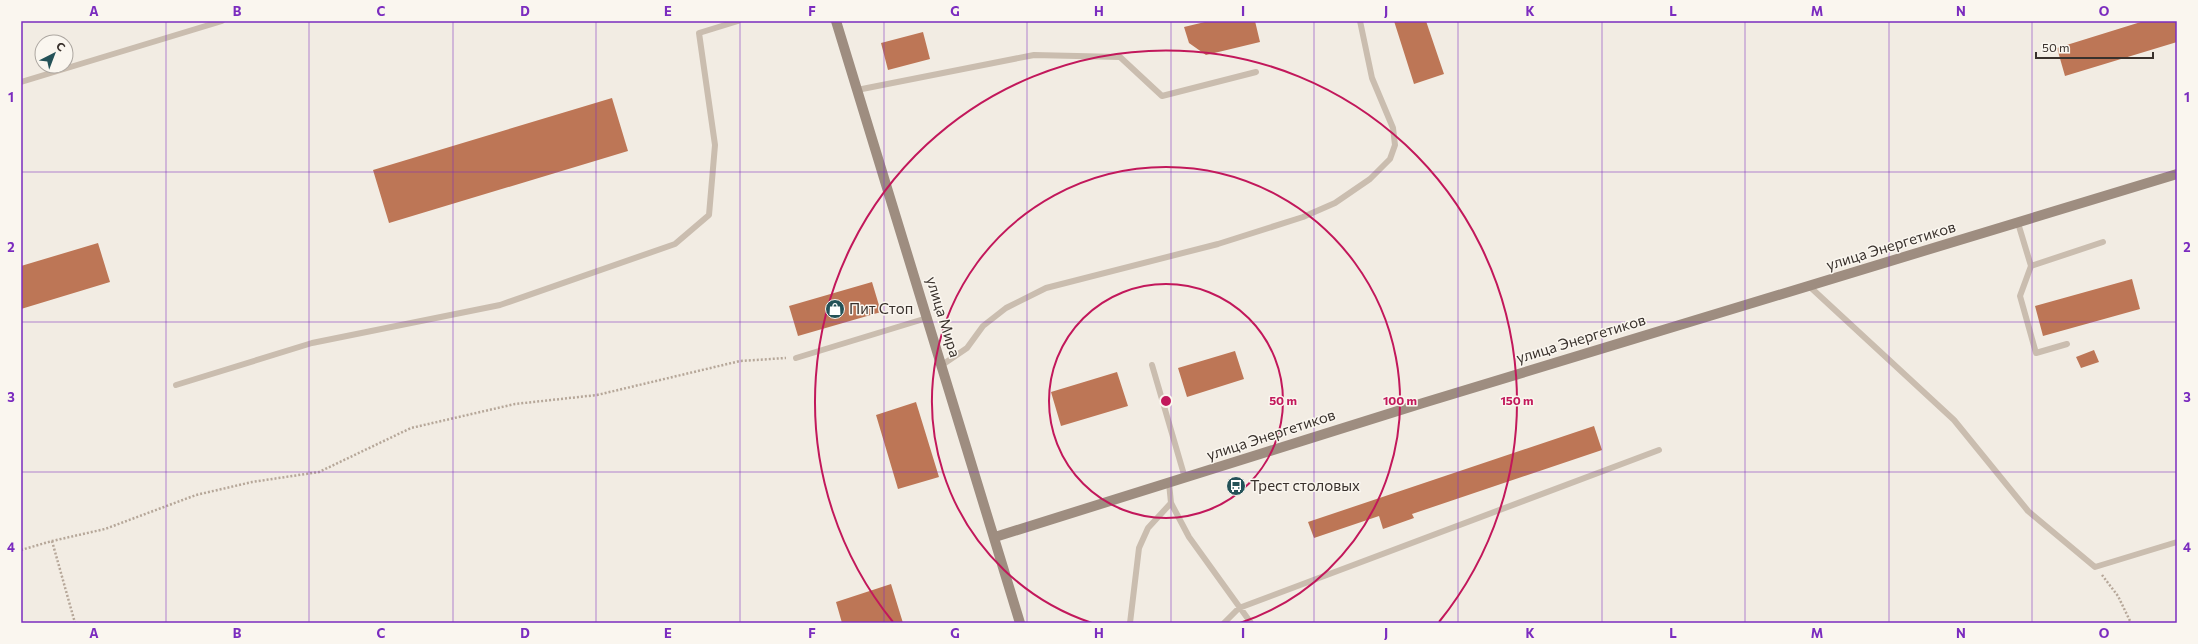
<svg xmlns="http://www.w3.org/2000/svg" width="2198" height="644" viewBox="0 0 2198 644" font-family="Commissioner,sans-serif">
<style>
.building{fill:#bd7656}
.lines{fill:none;stroke-linecap:round;stroke-linejoin:round}
.path{stroke:#b6a799;stroke-width:2.5;stroke-dasharray:2 2;stroke-linecap:butt}
.service{stroke:#cabdaf;stroke-width:6}
.secondary{stroke:#9e8d80;stroke-width:10}
.grid{fill:none;stroke:#7b2cbf;stroke-width:1;stroke-opacity:0.55}
.ring{fill:none;stroke:#c2185b;stroke-width:2}
.labels{text-anchor:middle;stroke-width:3;stroke-linejoin:round;paint-order:stroke}
.street-label{font-size:15px;fill:#39312c;stroke:#faf6ef}
.poi-label{font-size:15px;fill:#39312c;stroke:#faf6ef;text-anchor:start}
.centre{fill:#c2185b;stroke:#faf6ef;stroke-width:2}
.ring-label{font-size:12px;text-anchor:middle;font-weight:bold;fill:#c2185b;stroke:#faf6ef;stroke-width:3;stroke-linejoin:round;paint-order:stroke}
.neatline{fill:none;stroke:#7b2cbf;stroke-width:1.5}
.grid-label{font-size:13px;text-anchor:middle;font-weight:bold;fill:#7b2cbf}
</style>
<rect width="100%" height="100%" fill="#f2ece3"/>
<path class="building" d="M1209,21h46l5,21 -54,13 -17,-12 -5,-16z
M1394,21h32l18,53 -30,10z
M2144,21h33v21l-112,34 -8,-28z
M923,32l7,27 -42,11 -7,-27z
M612,98l16,53 -239,72 -16,-53z
M98,243l12,39 -89,27v-43z
M2132,279l8,30 -97,27 -8,-30z
M872,282l9,30 -83,24 -9,-30z
M2094,350l5,12 -18,6 -5,-11z
M1235,351l9,28 -57,18 -9,-29z
M1117,372l11,34 -67,20 -10,-34z
M916,402l23,75 -41,12 -22,-74z
M1594,426l8,24 -190,64 2,4 -31,11 -4,-13 -65,22 -6,-16z
M891,584l12,39h-61l-6,-21z"/>
<g class="lines">
<path class="path" d="M52,541l23,82
M21,550l31,-9 53,-12 91,-34 56,-13 67,-10 92,-44 104,-24 82,-9 143,-34 46,-3
M2102,575l16,21 13,27"/>
<path class="service" d="M21,82l201,-61
M857,90l177,-35 86,2 42,39 94,-24
M2018,223l13,43 72,-24
M2031,266l-11,30 16,57 31,-9
M1809,286l145,134 74,91 67,56 82,-25
M796,358l131,-40
M942,365l25,-17 16,-22 23,-18 40,-20 172,-44 85,-27 32,-14 35,-24 20,-20 5,-14 -2,-17 -21,-50 -12,-57
M1152,365l33,113
M176,385l136,-42 188,-38 175,-61 34,-29 6,-70 -16,-112 39,-12
M1169,483l2,20 18,34 62,86
M1130,623l9,-75 9,-20 23,-25
M1224,623l15,-15 420,-158"/>
<path class="secondary" d="M836,21l184,602
M995,537l428,-134 754,-229"/>
</g>
<path class="grid" d="M166,21v602M309,21v602M453,21v602M596,21v602M740,21v602M884,21v602M1027,21v602M1171,21v602M1314,21v602M1458,21v602M1602,21v602M1745,21v602M1889,21v602M2032,21v602M21,172h2156M21,322h2156M21,472h2156"/>
<g class="ring">
<circle cx="1166" cy="401" r="117"/>
<path d="M1092 623A234 234 0 1 1 1240 623"/>
<path d="M893 622A351 351 0 1 1 1439 622"/>
</g>
<defs>
<symbol id="shop-disc" viewBox="-11 -11 22 22"><circle r="9.5" fill="#245258" stroke="#faf6ef"/><path d="M-5-2.5h2.3a2.7 3.5 0 0 1 5.4 0H5L5.5 6h-11ZM-1.5-2.5h3a1.5 2.3 0 0 0-3 0Z" fill="#fff"/></symbol>
<symbol id="bus-disc" viewBox="-11 -11 22 22"><circle r="9.5" fill="#245258" stroke="#faf6ef"/><path d="M-5-6H5V4H4V6H2V4H-2V6H-4V4H-5ZM-3.5-4V0h7V-4ZM-3.5 1.2v1.5H-2V1.2ZM2 1.2v1.5H3.5V1.2Z" fill="#fff"/></symbol>
</defs>
<g fill-rule="evenodd">
<use href="#shop-disc" x="824" y="298" width="22" height="22"/>
<use href="#bus-disc" x="1225" y="475" width="22" height="22"/>
</g>
<g class="labels">
<g class="street-label">
<text transform="translate(1891 246) rotate(-17)" y="5">улица Энергетиков</text>
<text transform="translate(943 317) rotate(73)" y="5">улица Мира</text>
<text transform="translate(1581 339) rotate(-17)" y="5">улица Энергетиков</text>
<text transform="translate(1271 435) rotate(-18)" y="5">улица Энергетиков</text>
</g>
<g class="poi-label">
<text x="849" y="314">Пит Стоп</text>
<text x="1250" y="491">Трест столовых</text>
</g>
</g>
<circle cx="1166" cy="401" r="6" class="centre"/>
<g class="ring-label">
<text x="1283" y="405">50 m</text>
<text x="1400" y="405">100 m</text>
<text x="1517" y="405">150 m</text>
</g>
<rect width="2198" height="644" fill="none" stroke="#faf6ef" stroke-width="44"/>
<g transform="translate(54 54) rotate(42)"><circle r="19" fill="#faf6ef" stroke="#ada7a1"/>
<path d="M0-3L7 15L0 10L-7 15Z" fill="#245258"/>
<text y="-6" font-size="11" font-weight="bold" text-anchor="middle" fill="#39312c">С</text>
</g>
<path d="M2036 52v6h117v-6" fill="none" stroke="#39312c" stroke-width="2"/>
<text x="2042" y="52" font-size="12" fill="#39312c" stroke="#faf6ef" stroke-width="3" paint-order="stroke">50 m</text>
<rect x="22" y="22" width="2154" height="600" class="neatline"/>
<g class="grid-label">
<text x="94" y="16">A</text>
<text x="237" y="16">B</text>
<text x="381" y="16">C</text>
<text x="525" y="16">D</text>
<text x="668" y="16">E</text>
<text x="812" y="16">F</text>
<text x="955" y="16">G</text>
<text x="1099" y="16">H</text>
<text x="1243" y="16">I</text>
<text x="1386" y="16">J</text>
<text x="1530" y="16">K</text>
<text x="1673" y="16">L</text>
<text x="1817" y="16">M</text>
<text x="1961" y="16">N</text>
<text x="2104" y="16">O</text>
<text x="11" y="102">1</text>
<text x="2187" y="102">1</text>
<text x="11" y="252">2</text>
<text x="2187" y="252">2</text>
<text x="11" y="402">3</text>
<text x="2187" y="402">3</text>
<text x="11" y="552">4</text>
<text x="2187" y="552">4</text>
<text x="94" y="638">A</text>
<text x="237" y="638">B</text>
<text x="381" y="638">C</text>
<text x="525" y="638">D</text>
<text x="668" y="638">E</text>
<text x="812" y="638">F</text>
<text x="955" y="638">G</text>
<text x="1099" y="638">H</text>
<text x="1243" y="638">I</text>
<text x="1386" y="638">J</text>
<text x="1530" y="638">K</text>
<text x="1673" y="638">L</text>
<text x="1817" y="638">M</text>
<text x="1961" y="638">N</text>
<text x="2104" y="638">O</text>
</g>
</svg>
